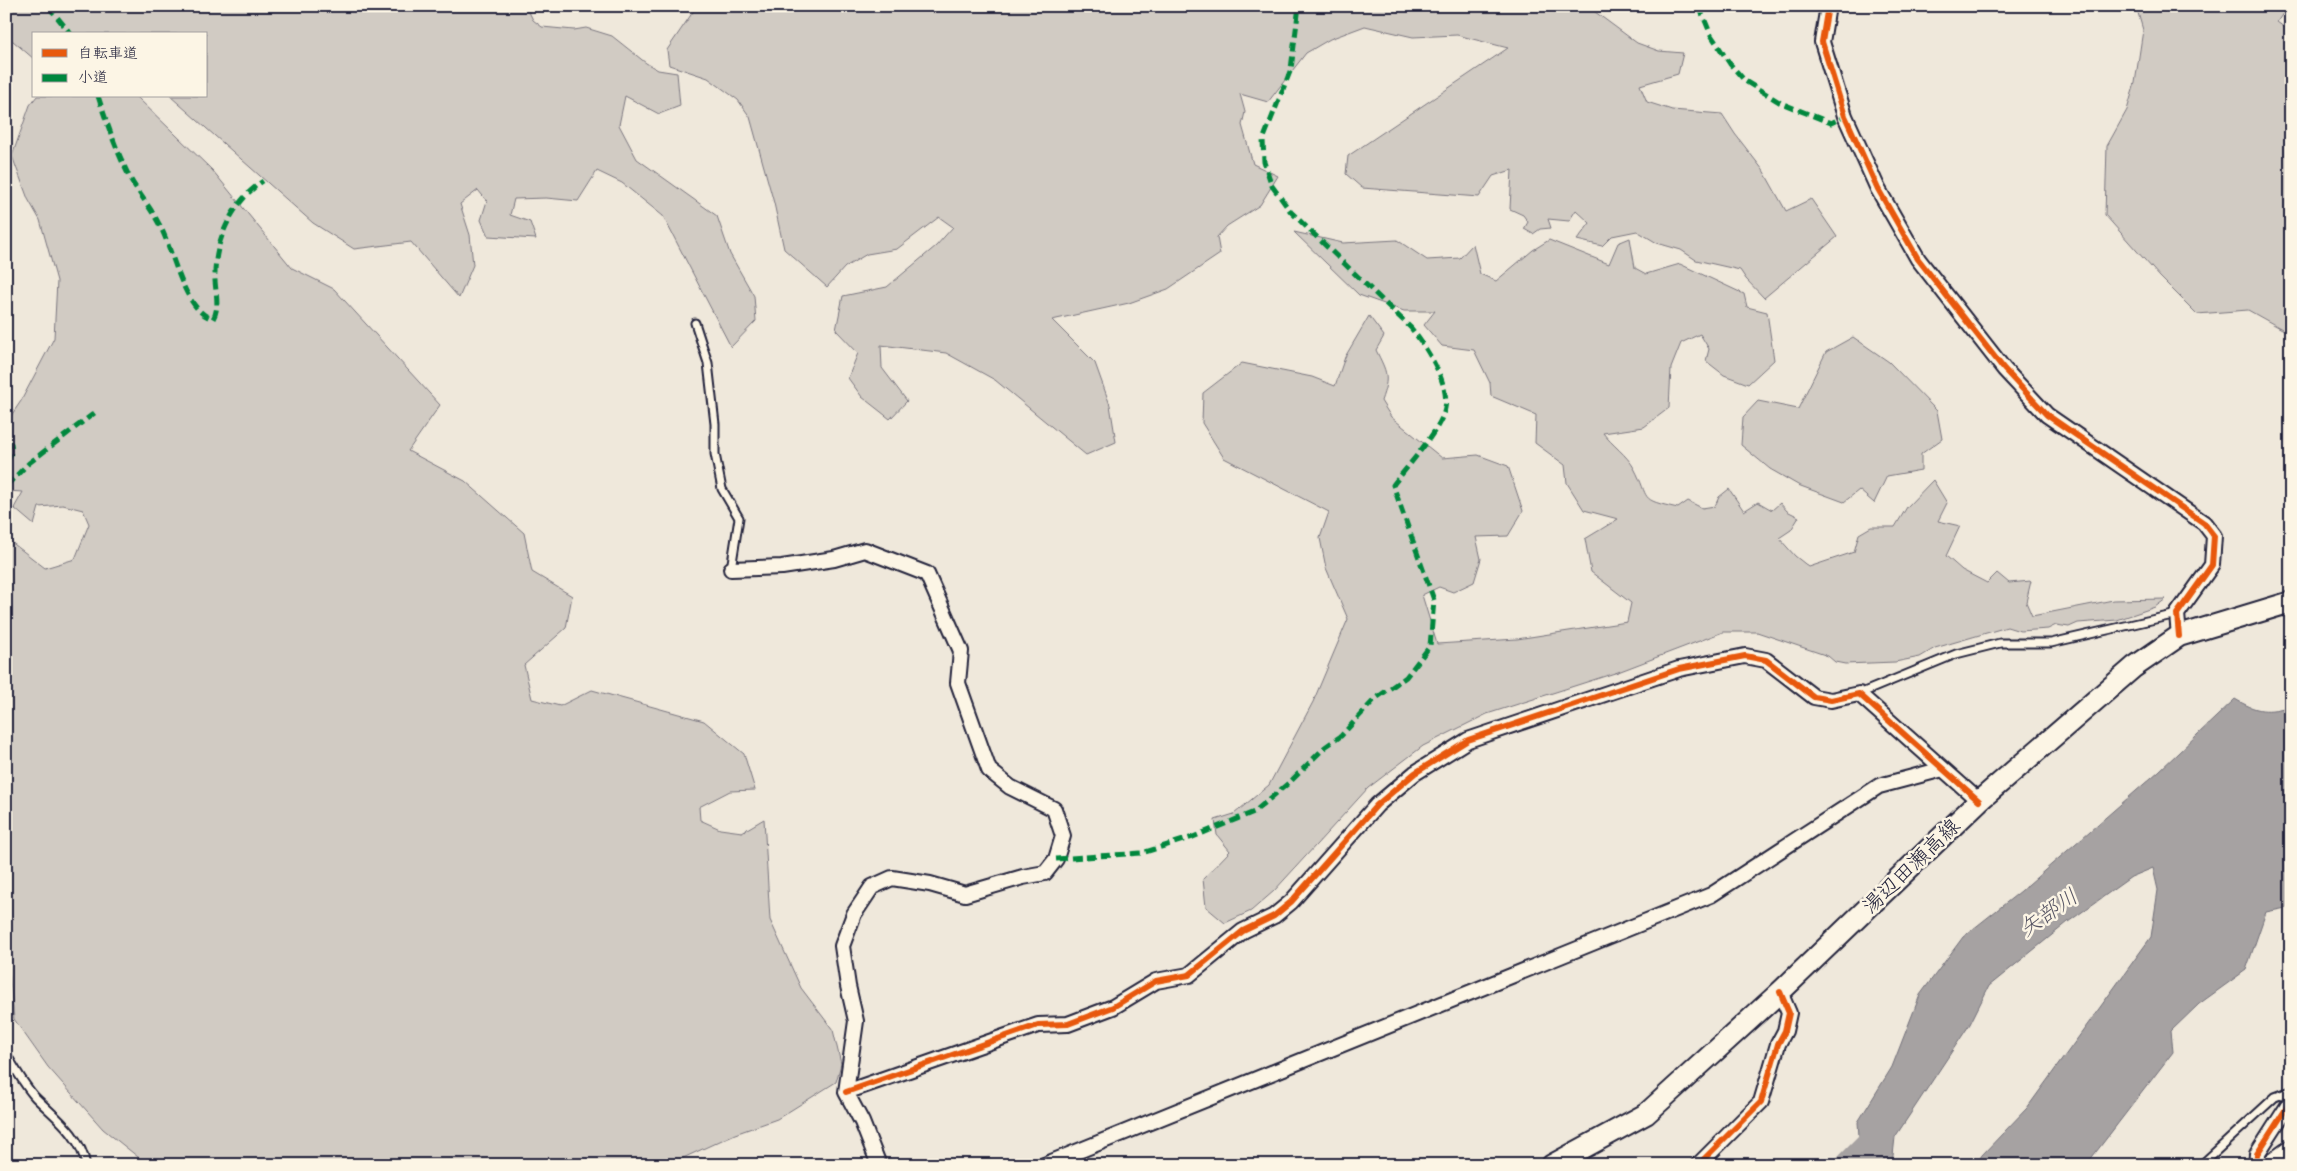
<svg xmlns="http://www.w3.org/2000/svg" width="2297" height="1171" viewBox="0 0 2297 1171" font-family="Caveat,'Klee One',sans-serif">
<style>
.green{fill:#d1cbc3;stroke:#7a767f}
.water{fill:#a6a2a2;stroke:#716f79}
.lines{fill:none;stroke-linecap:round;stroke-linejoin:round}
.river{stroke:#a6a2a2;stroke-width:31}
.lane-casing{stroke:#22223b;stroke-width:11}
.street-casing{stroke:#22223b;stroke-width:18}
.secondary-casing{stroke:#22223b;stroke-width:24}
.lane{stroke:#fcf5e5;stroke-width:7}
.street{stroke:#fcf5e5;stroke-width:14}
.secondary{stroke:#fcf5e5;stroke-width:20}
.quiet{stroke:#00873e;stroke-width:5;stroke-dasharray:10 5;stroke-linecap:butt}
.cycleway-casing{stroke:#fcf5e5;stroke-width:9}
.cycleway{stroke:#e8590c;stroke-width:6}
.labels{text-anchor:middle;stroke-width:5;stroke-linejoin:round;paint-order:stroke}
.street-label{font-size:21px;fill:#22223b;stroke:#fcf5e5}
.water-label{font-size:22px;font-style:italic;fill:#575564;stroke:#fcf5e5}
</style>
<rect width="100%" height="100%" fill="#efe8db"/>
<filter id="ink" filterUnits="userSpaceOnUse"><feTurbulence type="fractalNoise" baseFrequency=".02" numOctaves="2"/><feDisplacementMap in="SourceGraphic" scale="10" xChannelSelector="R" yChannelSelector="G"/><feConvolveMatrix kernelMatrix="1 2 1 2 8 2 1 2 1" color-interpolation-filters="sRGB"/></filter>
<g filter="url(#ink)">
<path class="green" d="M6,6h520l7,14 9,7 32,3 12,-2 26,8 34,27 12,7 19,3 3,33 -21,8 -34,-18 -6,29 18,34 80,57 13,38 24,42 2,25 -25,26 -68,-131 -41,-33 -25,-12 -19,30 -32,-3 -32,1 -4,16 20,7 6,17 -48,-3 -7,-16 6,-19 -9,-11 -18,14 10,31 3,30 -14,33 -48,-56 -57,7 -41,-26 -143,-127h36v-62h-172v25l-28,-24z
M697,6h890l50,37 22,8 24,2 -5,21 -38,11 7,17 25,8 50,4 13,20 28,36 23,41 25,-12 26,38 -73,61 -18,-19 -6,-9 -44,-10 -15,-10 -24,-7 -20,-12 -25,5 -10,10 -25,-6 13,-17 -14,-13 -7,11 -21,-2 3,9 -11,1 -7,5 -9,-5 4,-7 -5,-7 -13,-6 2,-39 -19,6 -14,21 -117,-9 -16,-14 2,-18 160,-108 -51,-13 -44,2 -48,-11 -35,13 -24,14 -38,49 -28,-8 5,18 -3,13 11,39 25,12 -18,29 -33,21 -10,11 3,17 -52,35 -39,14 -77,17 43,43 15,42 6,37 -30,13 -91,-75 -49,-27 -65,-8 1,23 25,33 -17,18 -28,-22 -14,-19 10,-25 -22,-23 7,-34 44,-9 49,-41 17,-19 -14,-10 -42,32 -30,5 -22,13 -18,20 -43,-38 -10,-46 -24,-86 -12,-17 -30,-22 -39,-13 -2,-15z
M2136,6h152l-11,16 14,10v302l-43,-24 -51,4 -37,-37 -55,-62 2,-69 20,-36 8,-27 8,-53z
M37,96h99l77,75 79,97 42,21 106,116 -32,46 57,30 59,52 8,39 40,24 -6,32 -42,37 8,34 28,7 32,-16 112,31 40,33 11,36 -25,1 -31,16 1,13 20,9 22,3 22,-13 6,101 31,68 32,42 8,34 -5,18 -59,37 -42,15 -67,31h-520l-45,-36 -55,-62 -34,-48 -8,-79v-402l39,30 30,-9 14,-35 -6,-14 -20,-5 -24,2 -5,18 -20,-17 9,-16 -17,-1v-68l15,-22 33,-63 3,-57 -17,-61 -12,-21 -16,-43 18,-51z
M1294,232l49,11 54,-3 30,20 33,-2 13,-14 7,30 16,7 37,-31 16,-10 60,24 9,-21 12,-5 5,30 11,6 34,-10 64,30 3,13 20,5 7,48 -26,24 -24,-9 -18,-14 3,-12 -9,-15 -19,9 -10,25 -2,40 -25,19 -41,6c9,12 24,22 31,35 17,32 3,31 44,40l10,-7 14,7 13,-2 4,-9 10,-8 15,22 14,-9 14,8 8,-7 7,8 12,6 -8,13 -12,8 16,18 14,11 45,-15 5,-18 12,-7h24l12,-20 26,-27 14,23 -9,18 22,5 -14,30 16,14 25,13 10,-10 12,10 22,-2 -5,21 6,14 81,-16 53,-1 -11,8 -38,13 -39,3 -9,4 -13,-2 -8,4 -28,2 -13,-4 -72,21 -15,9 -25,5 -50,2 -10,-2 -7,-6 -71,-24h-34l-105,40 -131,42 -64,32 -55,42 -94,103 -23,20 -26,12 -19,-16 -3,-28 27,-28 -13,-16 -2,-15 19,-6 35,-29 44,-83 35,-83 -22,-51 -6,-30 9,-26 -105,-54 -22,-35 1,-30 39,-30 70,14 23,9 10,-29 24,-41 15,20 -8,14c11,23 14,26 5,51l10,16 51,41 36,-3 30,11 15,45 -15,25 -32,1 5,22 -7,23 -21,10 -14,-5 -17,8 15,49 80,-5 110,-17 4,-19 -40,-31 -6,-33 33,-20 -34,-9 -17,-27 -2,-18 -30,-22 1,-28 -45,-19 -1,-13 -16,-33 -32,-4 -18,-21 11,-14h-31l-45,-16z
M1853,337l36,25 48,49 5,28 -21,15v16l-34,6 -13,27 -15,-13 -15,12 -46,-17 -28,-16 -29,-24 2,-28 15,-16 40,8 28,-57z"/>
<path class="water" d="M2235,699c22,13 32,14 56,7v201l-25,5 -20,58 -47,34 -28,27 2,21 -87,113h-110l6,-10 45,-47 124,-171 7,-47 -5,-22 -22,9 -63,45 -79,64 -19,38 -75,113 -3,28h-31l-3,-43 34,-55 28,-72 43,-58 58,-46 138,-120z"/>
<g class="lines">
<path class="river" d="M1851,1165l28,-28"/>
<defs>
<path id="lane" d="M695,323l13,40 7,61v30l7,35 17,29 -8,51
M1859,694l97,-40 44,-11h51l126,-29
M6,1054c9,14 18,31 29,43 21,21 45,37 51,68
M2201,1165l74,-68 16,-6"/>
<path id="street" d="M1828,6l-6,36 23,74 33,73 40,70 86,110 43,46 157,108 10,13 -2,29 -35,49 2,22
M731,569l51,-2 52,-8 31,-9 62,24 34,77 -3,32 31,87 21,17 44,22 9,27 -7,23 -11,14 -22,4 -58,17 -35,-10 -38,-6 -20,9 -18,27 -12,32 6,40 8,35 -10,71 16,30 17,43
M846,1092l192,-67 30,-1 45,-17 43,-26 33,-6 54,-44 31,-15 17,-14 86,-97 38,-32 53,-33 211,-71 66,-13 21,4 48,37 17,3 28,-6 120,107
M1044,1165l667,-270 168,-109 64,-17
M1698,1165l63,-63 17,-58 7,-13 4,-18 -9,-21
M2256,1165l1,-11 34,-53
M2266,1165l25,-18"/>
<path id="secondary" d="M1552,1165l94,-51 134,-122 199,-191 155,-134 45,-31 112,-34"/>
</defs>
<use href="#lane" class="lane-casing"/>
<use href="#street" class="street-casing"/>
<use href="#secondary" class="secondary-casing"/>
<use href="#lane" class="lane"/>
<use href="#street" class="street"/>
<use href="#secondary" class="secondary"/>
<path class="quiet" d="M48,6l23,28
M1699,6l12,29 19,29 15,17 36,22 50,20 14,-7
M98,96c9,28 19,56 32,82 9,16 21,30 29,46 14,24 24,87 54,95 8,-13 1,-31 2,-45 0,-35 19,-74 48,-93
M6,441l5,3 1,6 -6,16
M6,486l23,-23 68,-52
M1056,859l86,-6 51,-16 61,-25 37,-31 34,-34 16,-11 34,-37 31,-22 24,-31 4,-46 -41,-115c13,-17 49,-57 52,-77 5,-25 -19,-61 -34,-80l-120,-116 -19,-26 -8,-24 -1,-22 28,-71 8,-63"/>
<defs>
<path id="cycleway" d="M1828,6l-6,36 23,74 33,73 40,70 86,110 43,46 157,108 10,13 -2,29 -35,49 2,22
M846,1092l192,-67 30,-1 45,-17 43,-26 33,-6 54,-44 31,-15 17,-14 86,-97 38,-32 53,-33 211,-71 66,-13 21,4 48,37 17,3 28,-6 120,107
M1698,1165l63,-63 17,-58 7,-13 4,-18 -9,-21
M2256,1165l1,-11 34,-53"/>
</defs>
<use href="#cycleway" class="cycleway-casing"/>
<use href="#cycleway" class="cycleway"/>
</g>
</g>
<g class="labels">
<g class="street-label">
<text transform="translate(1911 866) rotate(-44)" y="7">湯辺田瀬高線</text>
</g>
<g class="water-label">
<text transform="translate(2048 912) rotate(-35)" y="8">矢部川</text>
</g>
</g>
<rect width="2297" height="1171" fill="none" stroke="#fcf5e5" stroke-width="25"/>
<rect x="12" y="12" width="2272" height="1146" fill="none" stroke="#22223b" stroke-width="2" filter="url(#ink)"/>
<rect x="32" y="32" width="175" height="65" fill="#fcf5e5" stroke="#a5a1a1"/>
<rect x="42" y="49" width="25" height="8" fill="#e8590c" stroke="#a5a1a1"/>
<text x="78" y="58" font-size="15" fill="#22223b">自転車道</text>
<rect x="42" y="74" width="25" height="8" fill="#00873e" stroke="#a5a1a1"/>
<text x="78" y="82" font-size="15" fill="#22223b">小道</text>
</svg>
